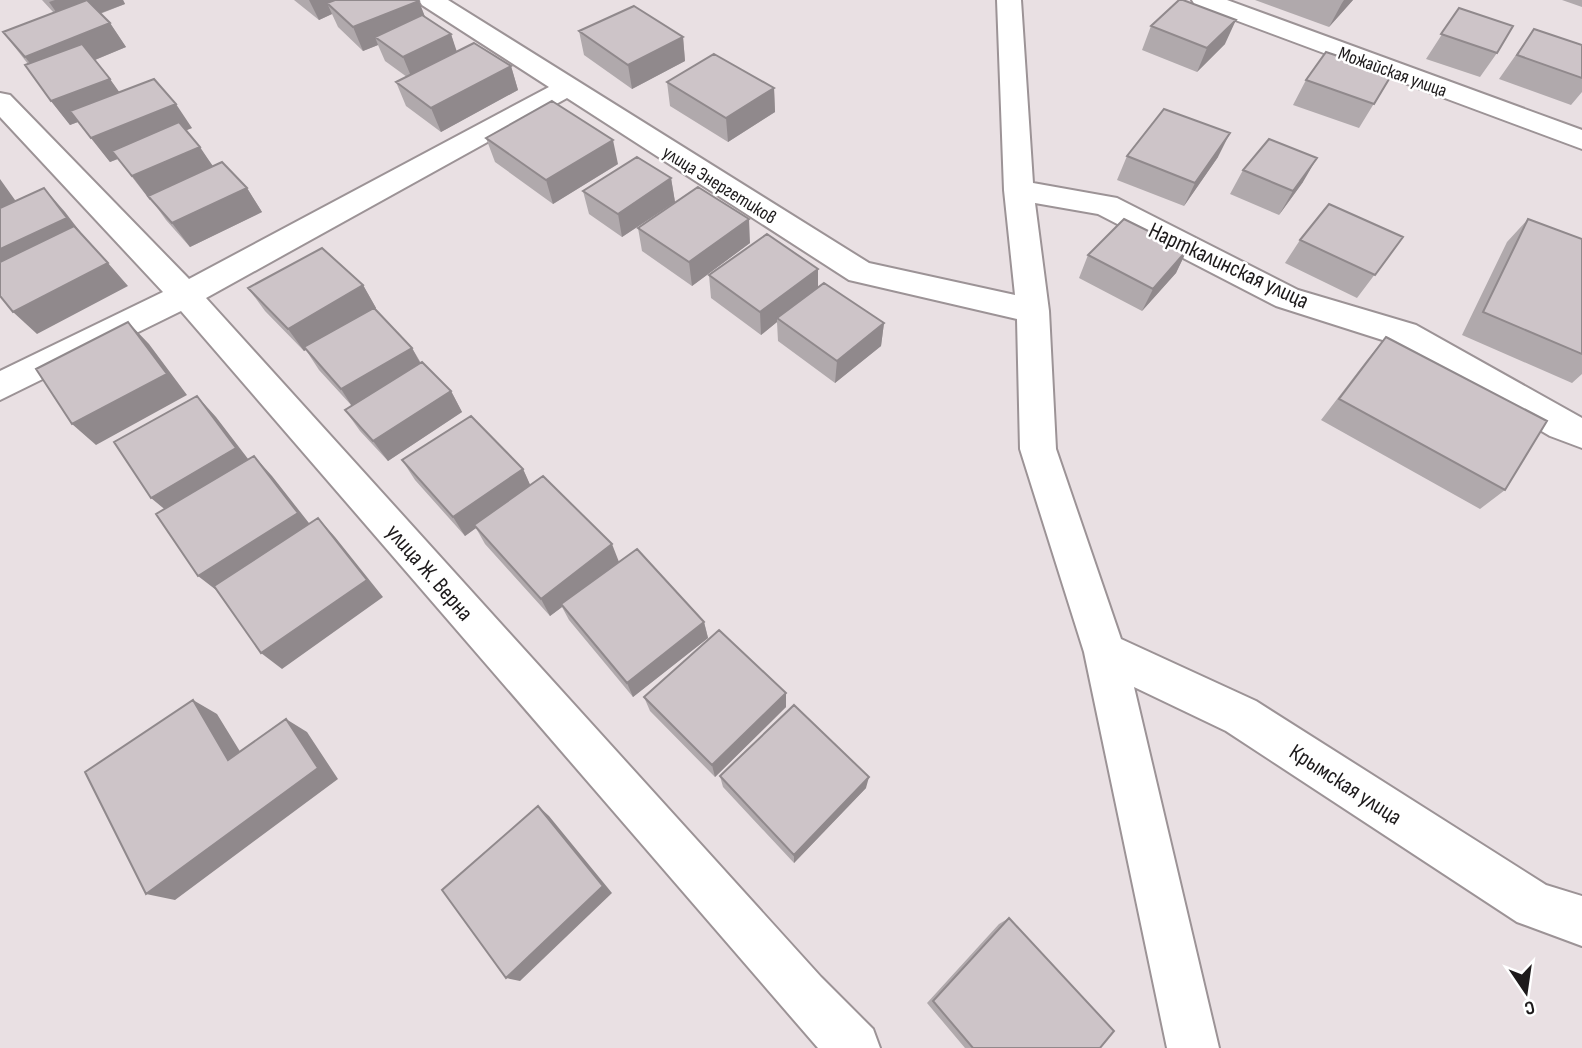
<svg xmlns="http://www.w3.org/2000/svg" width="1582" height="1048" font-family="'Sofia Sans Condensed',sans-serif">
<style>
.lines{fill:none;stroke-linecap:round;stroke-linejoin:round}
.minor-casing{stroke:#9c9396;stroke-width:4}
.minor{fill:#fff;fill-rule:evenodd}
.wall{fill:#b0a9ac}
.shaded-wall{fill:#90898c}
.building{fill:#cdc4c8;stroke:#90898c;stroke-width:2}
.labels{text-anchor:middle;stroke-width:5;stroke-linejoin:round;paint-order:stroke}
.far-street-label{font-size:19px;fill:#1d1a1b;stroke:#fff}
.street-label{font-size:23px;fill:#1d1a1b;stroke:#fff}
</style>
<rect width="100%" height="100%" fill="#e9e0e3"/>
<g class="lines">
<g class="minor-casing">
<path id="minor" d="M419,0H448L869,263L1015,295L1004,190L997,0H1021L1033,183L1117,198L1298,290L1416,325L1582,418V448L1550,436L1392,343L1276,306L1098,214L1035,203L1049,311L1056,449L1121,639L1256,701L1546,885L1582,896V946L1517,922L1226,731L1134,687L1219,1048H1167L1084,652L1020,449L1017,319L849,280L567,98L206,298L821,977L873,1029L880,1048H818L181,311L0,400V371L163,292L0,117V93L10,95L189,279L549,87L422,5Z
M1192,0H1227L1582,130V149L1195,5Z"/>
</g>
<use href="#minor" class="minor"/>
</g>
<path class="wall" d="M42,0H123L125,4L100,14L110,23L126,47L95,60L119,92L192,128L186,130L213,166L247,188L262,212L190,247L166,220L151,199L150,200L118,159L110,162L78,122L70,125L51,101L28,64L3,32L54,13Z
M294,0H418L425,17L451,34L456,52L511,66L518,90L441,132L406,106L396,82L407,77L385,61L378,45L363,51L338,27L332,14L319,20Z
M1255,0H1353L1329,27Z
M1562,0H1582V7Z
M1459,8L1497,53L1480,77L1426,59Z
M1151,26L1225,44L1197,72L1142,50Z
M1534,29L1582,45V92L1571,105L1499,79Z
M579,31L683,37L685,61L632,89L584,55Z
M1392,74L1359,128L1293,105L1306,80Z
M667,82L774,88L775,112L728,142L670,106Z
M486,138L618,164L553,204L495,162Z
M1127,156L1218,157L1184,206L1117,180Z
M1243,170L1303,182L1279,215L1230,194Z
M671,178L675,202L622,237L589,214L583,191Z
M1528,219L1582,239V374L1572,383L1462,335L1507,242Z
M638,228L750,243L692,286L642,251Z
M1403,237L1357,298L1285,263L1300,240Z
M1187,250L1176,273L1142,311L1079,278L1088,255Z
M818,269V288L884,323L881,346L835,383L778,341L777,322L761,335L711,298L709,275Z
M363,285L376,308L375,309L412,348L421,363L451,391L462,412L388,461L360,431L345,410L352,406L319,370L306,350L304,351L265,311L248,288Z
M1386,337L1505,490L1480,509L1321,420L1367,360Z
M402,460L523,469L530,485L619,562L704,622L708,638L633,697L569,620L562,607L550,616L485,544L476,528L465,536L415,480Z
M644,697L786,707L715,777L650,711Z
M720,776L866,788L794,863L723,787Z
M1009,918L1100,1048H965L927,1003L999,924Z"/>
<path class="shaded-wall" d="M55,0H123L125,4L66,26L49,2Z
M309,0H366L327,3L332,14L319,20Z
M1344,0H1353L1329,27L1342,3Z
M419,1L428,25L375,37L378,45L363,51L353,27Z
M1236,20L1225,44L1197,72L1207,48Z
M110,23L126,47L44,81L25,57Z
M451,34L459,58L413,81L403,57Z
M683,37L685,61L632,89L628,65Z
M511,66L518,90L441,132L431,108Z
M110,79L127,103L70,125L51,101Z
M774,88L775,112L728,142L726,118Z
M176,104L192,128L110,162L91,138Z
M1230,133L1218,157L1184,206L1195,183Z
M613,140L618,164L553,204L546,180Z
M200,147L216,171L150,200L132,176Z
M1317,158L1303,182L1279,215L1293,191Z
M671,178L675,202L622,237L618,214Z
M0,179L20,207L0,216Z
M44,188L65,212L88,242L0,283V249Z
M247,188L262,212L190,247L172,223Z
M749,219L750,243L692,286L689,262Z
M1187,250L1176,273L1142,311L1153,289Z
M108,263L128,286L37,334L13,312Z
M818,269V292L777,318V322L761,335L760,312Z
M363,285L376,308L304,351L288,329Z
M128,322L149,344L187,395L96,445L72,424Z
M884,323L881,346L835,383L837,361Z
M412,348L424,370L355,411L341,389Z
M451,391L462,412L388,461L373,441Z
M197,396L216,417L255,468L174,517L151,498Z
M254,456L272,476L316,532L220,593L198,576Z
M523,469L532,489L474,525L476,528L465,536L453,517Z
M318,518L335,537L383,597L282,669L261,653Z
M612,544L619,562L561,604L562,607L550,616L541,599Z
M704,622L708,638L633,697L627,683Z
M786,693V707L715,777L712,765Z
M193,700L217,714L252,771L228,760Z
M286,719L307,732L338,779L175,900L146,894Z
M869,777L866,788L794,863V855Z
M538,806L549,816L612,893L520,981L506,978Z"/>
<path class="building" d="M87,0L110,23L25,57L3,32Z
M335,0H418L419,1L353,27L327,3Z
M1179,0H1183L1236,20L1207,48L1151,26Z
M634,6L683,37L628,65L579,31Z
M1459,8L1513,26L1497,53L1441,34Z
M422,15L451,34L403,57L375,37Z
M1534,29L1582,45V78L1517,55Z
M474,43L511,66L431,108L396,82Z
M82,44L110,79L51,101L25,65Z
M1326,52L1392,74L1374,104L1306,80Z
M714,54L774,88L726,118L667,82Z
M154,79L176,104L91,138L70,111Z
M552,101L613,140L546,180L486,138Z
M1164,109L1230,133L1195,183L1127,156Z
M179,122L200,147L132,176L112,151Z
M1269,139L1317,158L1293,191L1243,170Z
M637,157L671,178L618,214L583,191Z
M222,162L247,188L172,223L148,196Z
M698,187L749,219L689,262L638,228Z
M44,188L67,218L0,249V208Z
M1329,204L1403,237L1375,275L1300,240Z
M1124,219L1187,250L1153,289L1088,255Z
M1528,219L1582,239V354L1483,312Z
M74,226L108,263L13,312L0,296V262Z
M767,234L818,269L760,312L709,275Z
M322,248L363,285L288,329L248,288Z
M824,283L884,323L837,361L777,318Z
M374,308L412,348L341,389L304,347Z
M128,322L167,374L72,424L36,369Z
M1386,337L1547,421L1505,490L1339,399Z
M422,362L451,391L373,441L345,410Z
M197,396L236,448L151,498L114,442Z
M471,416L523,469L453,517L402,460Z
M254,456L298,513L198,576L156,514Z
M543,476L612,544L541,599L474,525Z
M318,518L367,580L261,653L214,586Z
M637,549L704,622L627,683L561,604Z
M719,630L786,693L712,765L644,697Z
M193,700L228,760L286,719L318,768L146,894L85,772Z
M794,705L869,777L794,855L720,776Z
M538,806L603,886L506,978L442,890Z
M1009,918L1114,1031L1100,1048H973L933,1001Z"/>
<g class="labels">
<g class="far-street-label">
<text transform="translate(1393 71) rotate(20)" y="7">Можайская улица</text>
<text transform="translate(720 184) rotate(32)" y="7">улица Энергетиков</text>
</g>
<g class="street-label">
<text transform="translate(1229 265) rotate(25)" y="8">Нарткалинская улица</text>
<text transform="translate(430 572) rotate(49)" y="8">улица Ж. Верна</text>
<text transform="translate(1346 784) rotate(33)" y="8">Крымская улица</text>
</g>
</g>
<g transform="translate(1526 992) rotate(167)" stroke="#ffffff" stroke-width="5" paint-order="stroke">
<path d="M0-5L12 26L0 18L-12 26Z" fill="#1d1a1b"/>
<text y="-10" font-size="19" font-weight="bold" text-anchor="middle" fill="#1d1a1b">С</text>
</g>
</svg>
